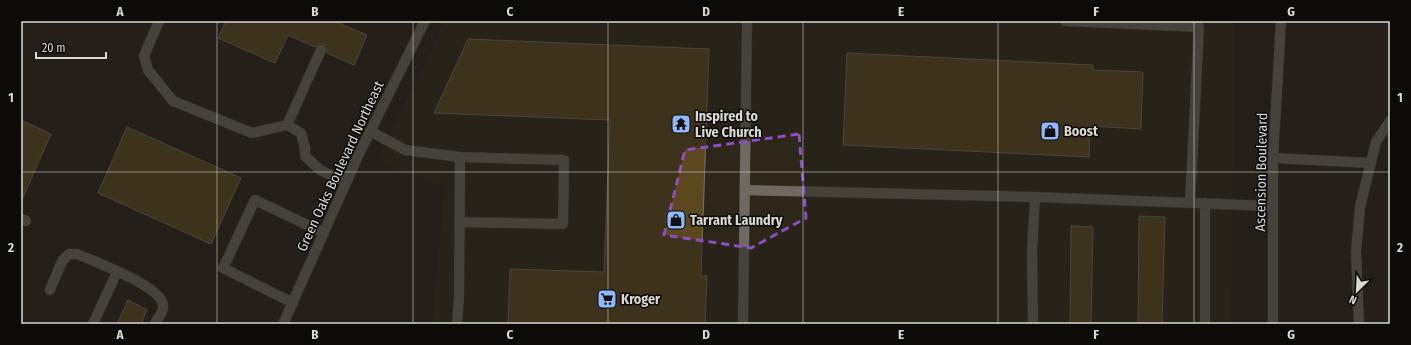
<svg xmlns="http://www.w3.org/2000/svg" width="1411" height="345" font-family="'Fira Sans Condensed',sans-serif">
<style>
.built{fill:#2d271a}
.building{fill:#5b481e;stroke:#767169}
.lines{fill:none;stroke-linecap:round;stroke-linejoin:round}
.service-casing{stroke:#3f3c36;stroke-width:11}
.minor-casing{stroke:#3f3c36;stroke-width:11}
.tertiary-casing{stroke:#3f3c36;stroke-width:11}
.service{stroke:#6e6a62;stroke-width:10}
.minor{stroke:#6e6a62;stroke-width:10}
.tertiary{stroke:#6e6a62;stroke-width:10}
.marked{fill:none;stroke:#8e4ec3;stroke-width:3;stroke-dasharray:8 5;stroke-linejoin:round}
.grid{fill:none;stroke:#dad8d3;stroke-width:1;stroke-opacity:0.55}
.labels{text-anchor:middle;stroke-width:3;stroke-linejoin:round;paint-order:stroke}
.poi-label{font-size:14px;font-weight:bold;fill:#dad8d3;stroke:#0d0b08;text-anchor:start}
.street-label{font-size:14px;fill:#dad8d3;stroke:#0d0b08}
.neatline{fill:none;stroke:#dad8d3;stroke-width:1.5}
.grid-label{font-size:13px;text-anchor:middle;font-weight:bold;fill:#dad8d3}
</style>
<rect width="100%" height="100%" fill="#25211a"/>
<path class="built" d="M445,21H1234L1231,324H432L445,186L377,163Z"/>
<path class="building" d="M226,21H334L367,35L354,65L327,53V49L324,44H320L315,47L288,35L275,63L218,38Z
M468,39L709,49L701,276H707L705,324H508L510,269L604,272L610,120L434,113Z
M847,53L1093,65V70L1143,72L1141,129L1090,126L1089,157L843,145Z
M21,120L51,134L21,202Z
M127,127L241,178L211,244L98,193Z
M1139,216L1165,217L1162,324H1138Z
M1071,226L1093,227L1091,324H1070Z
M128,300L147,310L141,324H117Z"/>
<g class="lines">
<g class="service-casing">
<path id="service" d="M159,21L144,56L148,70L173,101L252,133L287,125L301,133L305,148V156L320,170L346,182
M1065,21L1199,27L1190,203
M287,125L321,50
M370,131L405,150L460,157L459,298L457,324
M746,190L1035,197
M21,219L26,221
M460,222L563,224L564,160L460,157
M50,290L62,261L69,254H77C95,262 165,287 163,307C163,312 157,319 155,324
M293,303L223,268L255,200L324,233
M93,324L117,272
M743,324L747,21
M1033,324L1032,251L1035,197L1273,206
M1205,324V203
M1359,324L1356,252L1360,207L1376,142L1390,121"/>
</g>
<g class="minor-casing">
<path id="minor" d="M1273,158L1370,163
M283,324L358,156L425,21"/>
</g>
<g class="tertiary-casing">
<path id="tertiary" d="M1273,324V158L1281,21"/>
</g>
<use href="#service" class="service"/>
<use href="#minor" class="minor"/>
<use href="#tertiary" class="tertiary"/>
</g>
<path d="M0 0H1411V345H0ZM799,134L806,218L751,248L664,235L685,150Z" fill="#25211a" fill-opacity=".55" fill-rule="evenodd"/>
<path class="marked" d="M799,134L806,218L751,248L664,235L685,150Z"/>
<path class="grid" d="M217,21V324M413,21V324M608,21V324M803,21V324M998,21V324M1194,21V324M21,172H1390"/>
<defs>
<g id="temple-square" transform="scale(1)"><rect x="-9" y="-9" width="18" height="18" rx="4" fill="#8fb8fd" stroke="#0d0b08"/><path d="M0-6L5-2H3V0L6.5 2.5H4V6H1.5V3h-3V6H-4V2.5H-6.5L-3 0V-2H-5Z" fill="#111"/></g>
<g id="shop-square" transform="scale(1)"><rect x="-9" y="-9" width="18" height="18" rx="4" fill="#8fb8fd" stroke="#0d0b08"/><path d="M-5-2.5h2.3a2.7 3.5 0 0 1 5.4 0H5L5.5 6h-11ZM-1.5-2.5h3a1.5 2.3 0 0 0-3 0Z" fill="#111"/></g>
<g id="supermarket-square" transform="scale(1)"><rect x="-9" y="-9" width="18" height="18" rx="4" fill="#8fb8fd" stroke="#0d0b08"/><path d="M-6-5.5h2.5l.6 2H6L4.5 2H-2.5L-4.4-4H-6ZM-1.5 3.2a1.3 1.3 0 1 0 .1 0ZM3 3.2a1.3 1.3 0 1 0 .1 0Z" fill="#111"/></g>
</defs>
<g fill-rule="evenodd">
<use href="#temple-square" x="681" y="124"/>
<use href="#shop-square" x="1050" y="131"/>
<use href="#shop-square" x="676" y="220"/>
<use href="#supermarket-square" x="607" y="299"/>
</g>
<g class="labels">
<g class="poi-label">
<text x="695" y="121">Inspired to<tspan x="695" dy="16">Live Church</tspan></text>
<text x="1064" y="136">Boost</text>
<text x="690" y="225">Tarrant Laundry</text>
<text x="621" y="304">Kroger</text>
</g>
<g class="street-label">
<text transform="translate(340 166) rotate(-65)" y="5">Green Oaks Boulevard Northeast</text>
<text transform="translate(1261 172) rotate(-89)" y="5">Ascension Boulevard</text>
</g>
</g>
<rect width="1411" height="345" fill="none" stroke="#0d0b08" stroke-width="44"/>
<g transform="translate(1357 291) rotate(204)" stroke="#0d0b08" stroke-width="3" paint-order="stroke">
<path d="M0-3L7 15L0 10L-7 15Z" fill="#dad8d3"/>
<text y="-6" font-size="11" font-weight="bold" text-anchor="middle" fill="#dad8d3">N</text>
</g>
<path d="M36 52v6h70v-6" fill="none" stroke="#dad8d3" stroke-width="2"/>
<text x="42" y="52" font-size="12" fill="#dad8d3" stroke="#0d0b08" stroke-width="3" paint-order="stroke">20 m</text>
<rect x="22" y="22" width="1367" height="301" class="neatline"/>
<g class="grid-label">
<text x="120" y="16">A</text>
<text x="315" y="16">B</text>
<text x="510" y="16">C</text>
<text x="706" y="16">D</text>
<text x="901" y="16">E</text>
<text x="1096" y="16">F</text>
<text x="1291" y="16">G</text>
<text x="11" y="102">1</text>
<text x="1400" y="102">1</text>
<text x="11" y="252">2</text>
<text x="1400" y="252">2</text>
<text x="120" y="339">A</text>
<text x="315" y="339">B</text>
<text x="510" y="339">C</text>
<text x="706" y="339">D</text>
<text x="901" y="339">E</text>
<text x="1096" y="339">F</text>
<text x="1291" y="339">G</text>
</g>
</svg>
